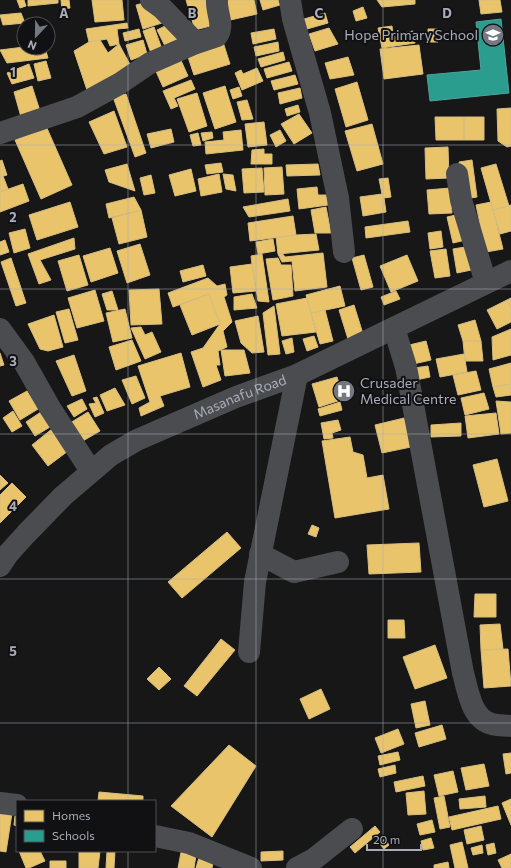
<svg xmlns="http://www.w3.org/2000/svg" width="511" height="868" font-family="Commissioner,sans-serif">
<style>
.homes{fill:#e9c46a;stroke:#d6bd81}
.schools{fill:#2a9d8f;stroke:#50a29b}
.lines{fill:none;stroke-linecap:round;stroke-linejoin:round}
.minor{stroke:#4b4c50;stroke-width:22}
.grid{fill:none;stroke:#a8adb8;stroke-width:1;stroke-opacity:0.55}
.labels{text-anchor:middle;stroke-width:4;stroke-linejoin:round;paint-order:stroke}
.poi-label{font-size:14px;fill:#a8adb8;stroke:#111113;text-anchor:end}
.street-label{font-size:14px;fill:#a8adb8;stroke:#111113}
.grid-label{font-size:13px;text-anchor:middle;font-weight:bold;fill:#a8adb8;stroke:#111113;stroke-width:4;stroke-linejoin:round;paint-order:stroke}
</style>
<rect width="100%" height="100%" fill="#171717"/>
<path class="homes" d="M17,0H24L26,6L20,8Z
M28,0H58V3L28,6Z
M61,0H69L70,8L62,9Z
M92,0H122L124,20L95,22Z
M186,0H206L214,25L195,30Z
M220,0H254L257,14L226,21Z
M260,0H278L280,5L263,10Z
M377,0H415V4L382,7Z
M479,0H500L502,12L481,14Z
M144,3L165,22L143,29L136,5Z
M363,7L367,18L356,21L353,11Z
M21,13L25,23L3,25L0,15Z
M325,13L328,23L307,29L304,19Z
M127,23L128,28L117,29L119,44L110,46L107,39L89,42L86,29Z
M169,24L182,40L166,48L157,30Z
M392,26L393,35L413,31L415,43L382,48L378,28Z
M154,27L162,49L151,53L143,31Z
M329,28L338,44L315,51L309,34Z
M139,29L141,37L125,41L123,33Z
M274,29L276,39L253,44L251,33Z
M428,29H438V42H428Z
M100,40L108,53L119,44L132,68L87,90L74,51L89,42Z
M143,40L147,54L131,60L126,45Z
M223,42L230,64L194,75L187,54Z
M278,42L279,51L256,56L254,47Z
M419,45L423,74L384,79L380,49Z
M24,47L45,48L48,58L7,63L0,50Z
M283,52L285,60L261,67L258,59Z
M179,56L188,76L163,87L154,67Z
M348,57L354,75L330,79L325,63Z
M46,61L51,78L38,81L34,64Z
M289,62L292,71L267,78L264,69Z
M29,64L34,78L12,84L7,73Z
M257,68L263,81L242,90L235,73L241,70L243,74Z
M295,75L298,84L274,90L271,81Z
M191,80L195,89L174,98L178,106L171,109L163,91Z
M357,82L368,120L346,127L335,89Z
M32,86L40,111L21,117L14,92Z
M225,86L236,122L215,129L203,93Z
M239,87L242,96L233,99L230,90Z
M300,88L302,98L280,104L278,93Z
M197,93L207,126L189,132L177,99Z
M126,94L146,153L135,157L113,97Z
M247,100L253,119L242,120L237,102Z
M298,105L300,112L287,116L285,109Z
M511,108V146L507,147L498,141L497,109Z
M114,111L127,147L104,154L89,122Z
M299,114L312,133L294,144L281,124Z
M435,117H464V140H436Z
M464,117H484V140H464Z
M264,122L267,145L248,147L245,124Z
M372,124L383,164L357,171L345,131Z
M46,126L72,185L41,199L15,140Z
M171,129L174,142L151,148L147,134Z
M241,130L243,150L206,154L205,142L224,140L223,132Z
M280,130L286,141L276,147L270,135Z
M212,132L213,138L203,141L201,133Z
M198,133L201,145L193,146L190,135Z
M448,147L449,178L426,179L425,148Z
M264,149V154H272V164H251L252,150Z
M2,160L7,175L0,177V161Z
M472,160L477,197L465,199L459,162Z
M221,163L223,172L207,174L205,165Z
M127,164L135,191L109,182L105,170Z
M318,164L320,175L287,176L286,165Z
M496,164L509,206L493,210L481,168Z
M282,167L284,194L265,195L264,168Z
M262,168L264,192L244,193L242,169Z
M191,169L196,191L175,196L169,175Z
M219,174L222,192L201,196L198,179Z
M223,174L233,175L236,191L226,189Z
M151,175L155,193L144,195L140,178Z
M3,176L8,189L0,192V177Z
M388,178L391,197L384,198L386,212L363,216L360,197L382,194L379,179Z
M23,184L29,201L0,212V192Z
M317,187L318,195H326L328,205L299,209L297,189Z
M450,188L452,213L429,214L427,190Z
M134,197L141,210L109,218L106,204Z
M288,199L290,211L249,217L243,207Z
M70,202L78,227L37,240L29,215Z
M491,202L503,249L486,252L476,205Z
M511,205V231L500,234L493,210Z
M326,207L331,233H315L311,210Z
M141,210L147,237L119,244L112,218Z
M460,214L466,240L453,243L447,217Z
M293,216L296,235L250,241L248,223Z
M408,221L410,232L366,238L365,227Z
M25,229L30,248L14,253L9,233Z
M441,231L443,247L430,249L428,233Z
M316,234L319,250L278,254L276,237L296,235Z
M74,238L75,249L40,260L51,280L39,284L28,254Z
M273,239L275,251L258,254L256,242Z
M5,240L9,252L0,255V242Z
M140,244L150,275L127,283L117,251Z
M471,246L476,269L457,273L453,249Z
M110,248L118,273L91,282L83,256Z
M446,249L450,276L435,278L430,251Z
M282,253L285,257L323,253L327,287L295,291L292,261L282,262L278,254Z
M262,254L269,302L258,301L252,264L251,256Z
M79,255L88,285L67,291L58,261Z
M364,255L373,287L361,290L352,258Z
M407,255L418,281L391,292L380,266Z
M11,258L26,303L16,306L1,262Z
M278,258L281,265H291L293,296L273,300L266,259Z
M252,264L256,291L233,293L230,267Z
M203,265L206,276L183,282L180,271Z
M208,278L217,286L225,284L227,295L224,297L232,322L223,331L227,347L218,351L220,365H216L221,380L203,387L191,352L203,348L220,324L209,294L173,307L168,293Z
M340,286L345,306L311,313L306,295Z
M159,289L162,324L131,325L129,290Z
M95,290L104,321L77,328L68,298Z
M112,291L118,310H107L102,294Z
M396,291L400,299L384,305L381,297Z
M209,294L220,324L192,335L180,305Z
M252,294L257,308L234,310V297Z
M307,298L316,332L282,336L276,304Z
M511,298V308L507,300Z
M507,300L511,308V322L497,329L487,310Z
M354,305L363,334L348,339L339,310Z
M274,306L280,354L268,355L263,313Z
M69,309L78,340L65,343L56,312Z
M125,309L132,338L113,342L106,313Z
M325,310L333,341L320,344L311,313Z
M54,315L63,347L48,351L40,349L28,324Z
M258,316L264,352L252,353L241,343L235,321Z
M475,320L481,341H463L458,325Z
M141,327L145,335L152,332L161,352L145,359L131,328Z
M511,329V355L493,360L492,337Z
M314,336L318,347L307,351L303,339Z
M292,338L294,352L286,354L282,341Z
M132,340L141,361L116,370L109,347Z
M426,341L431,360L409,365L405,346Z
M463,341H481L483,361H465Z
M221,350H244L250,373L225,376Z
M0,353L4,365L0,366Z
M181,353L190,387L160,396L164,406L141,416L139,408L150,402L138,366Z
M464,354L467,372L440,377L436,359Z
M74,355L86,391L72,396L56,361Z
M511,363V384L493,387L489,369Z
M428,366L430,377L416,380L414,368Z
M476,371L481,390L458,395L453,375Z
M136,376L145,398L132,404L122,380Z
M337,377L344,399L319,407L312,384Z
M511,384V395L496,397L493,387Z
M115,388L125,405L107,411L100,395Z
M27,391L38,409L20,420L9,401Z
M484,393L489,409L465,415L461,398Z
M97,397L104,413L95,417L89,404L96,403L93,398Z
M82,399L87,409L74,417L67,406Z
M496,401L511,402V433L501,434Z
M340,402L342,410L320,416L318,409Z
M13,411L22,426L12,432L3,418Z
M41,412L50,427L35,436L26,422Z
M88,412L100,431L81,442L70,423Z
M496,413L499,434L468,438L465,416Z
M404,418L411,447L382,453L375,425Z
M338,420L341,430L332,433L333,438L324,439L321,423Z
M461,423V436L431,437V425Z
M52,429L68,451L48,466L32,445Z
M350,437L353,452L363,455L367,478L383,475L389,509L335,518L322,441Z
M497,459L508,501L484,507L473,465Z
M0,475L8,483L0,490Z
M12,483L26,497L0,523V495Z
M312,525L319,528L316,537L308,534Z
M227,532L241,548L182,598L168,582Z
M419,543L421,572L369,574L367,545Z
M475,594H496V617H474Z
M388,620H404L405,638H388Z
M500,624L503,649L481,650L480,625Z
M221,639L235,650L197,696L184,686Z
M435,645L447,678L415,689L403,657Z
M508,649L511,686L484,688L481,650Z
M159,667L171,679L159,690L147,679Z
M321,689L330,709L309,719L300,699Z
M425,701L430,725L416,728L411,704Z
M442,725L446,739L419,747L415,733Z
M398,729L404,744L381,753L375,738Z
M229,745L256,766L212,837L171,806Z
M398,752L400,760L380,765L378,756Z
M511,753V773L506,774L503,754Z
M484,764L489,786L466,790L461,768Z
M395,765L396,773L380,777L378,769Z
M453,771L458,792L439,796L434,775Z
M423,776L425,786L396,792L394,782Z
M424,791L426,814L408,815L406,793Z
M99,792L143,796V801H98Z
M444,796L450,827L440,829L434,798Z
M485,796L486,807L460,809L459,799Z
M511,799V825L502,803Z
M498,806L501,819L452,830L449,817Z
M0,811L12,813L6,852L0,851Z
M15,816L17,817V826L14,825Z
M432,820L435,832L420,835L417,824Z
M375,826L380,832L355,853L350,847Z
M481,826L484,840L467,844L464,830Z
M431,838L434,848L423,850L421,841Z
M385,839L389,845L384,849L379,843Z
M462,842L468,868H455L450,845Z
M494,843L496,853L488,855L486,845Z
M482,845L483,853L473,855L471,848Z
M182,847L197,849L194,868H178Z
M19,851H40L45,861L29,868H26Z
M79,851H100L98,868H79Z
M107,851H115L114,868H106Z
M283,851V860L261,861V852Z
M200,854L214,858L212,868H196Z
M511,854V868H502L498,860Z
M50,861H66V868H50Z
M448,862L449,868H434V865Z"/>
<path class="schools" d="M501,19L509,93L430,101L427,75L481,70L476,22Z"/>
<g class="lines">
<g class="minor">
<path d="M151,0L162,8L196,43"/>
<path d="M290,0L293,19L320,113L338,198L344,252"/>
<path d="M0,133L77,107L119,84L150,63L196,43L217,36C225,25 216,13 217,0"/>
<path d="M457,174L461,200L486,283"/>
<path d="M394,328L406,367L463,673C468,690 471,719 492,724C498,726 505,725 511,726"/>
<path d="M0,329L24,362L50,408L91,471"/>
<path d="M260,554L294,572L338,562"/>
<path id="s1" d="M0,566L8,554L26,534L63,496L111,455L137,440L236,397L297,375L511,271"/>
<path d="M249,652L255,582L297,375"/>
<path d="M0,803L17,805"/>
<path d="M155,836L189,843L251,868"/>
<path d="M297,868L314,859L352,829"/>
</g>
</g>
<path class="grid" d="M128,0V801M256,0V868M383,0V868M0,145H511M0,289H511M0,434H511M0,579H511M0,723H511M128,851V868"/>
<defs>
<g id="school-disc" transform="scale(1.15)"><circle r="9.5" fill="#757880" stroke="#111113"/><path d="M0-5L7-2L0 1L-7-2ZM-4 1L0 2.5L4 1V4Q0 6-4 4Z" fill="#fff"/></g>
<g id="hospital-disc" transform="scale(1.15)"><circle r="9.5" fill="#757880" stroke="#111113"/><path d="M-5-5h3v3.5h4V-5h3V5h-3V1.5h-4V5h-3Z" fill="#fff"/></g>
</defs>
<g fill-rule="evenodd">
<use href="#school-disc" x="493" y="35"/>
<use href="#hospital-disc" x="344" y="391"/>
</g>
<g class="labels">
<g class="poi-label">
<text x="478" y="40">Hope Primary School</text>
<text x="360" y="388" text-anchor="start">Crusader<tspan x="360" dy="16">Medical Centre</tspan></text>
</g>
<g class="street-label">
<text dy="5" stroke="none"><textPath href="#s1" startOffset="299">Masanafu Road</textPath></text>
</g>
</g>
<g class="grid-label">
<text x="64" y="18">A</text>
<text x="192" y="18">B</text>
<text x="319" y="18">C</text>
<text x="447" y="18">D</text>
<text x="13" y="77">1</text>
<text x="13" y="222">2</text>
<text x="13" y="366">3</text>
<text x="13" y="511">4</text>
<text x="13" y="656">5</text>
</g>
<rect x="16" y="800" width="140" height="52" fill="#111113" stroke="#4d4f55"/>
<rect x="24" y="810" width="20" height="12" fill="#e9c46a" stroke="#4d4f55"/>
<text x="52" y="820" font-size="12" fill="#a8adb8">Homes</text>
<rect x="24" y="830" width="20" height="12" fill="#2a9d8f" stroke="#4d4f55"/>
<text x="52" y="840" font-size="12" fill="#a8adb8">Schools</text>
<g transform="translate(36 36) rotate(202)"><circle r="19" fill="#111113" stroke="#4d4f55"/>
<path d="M0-3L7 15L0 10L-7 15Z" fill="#757880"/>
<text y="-6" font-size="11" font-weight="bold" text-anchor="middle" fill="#a8adb8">N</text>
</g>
<path d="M367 844v6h54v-6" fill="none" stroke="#a8adb8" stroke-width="2"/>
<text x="373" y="844" font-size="12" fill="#a8adb8" stroke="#111113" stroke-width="3" paint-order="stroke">20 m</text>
</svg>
